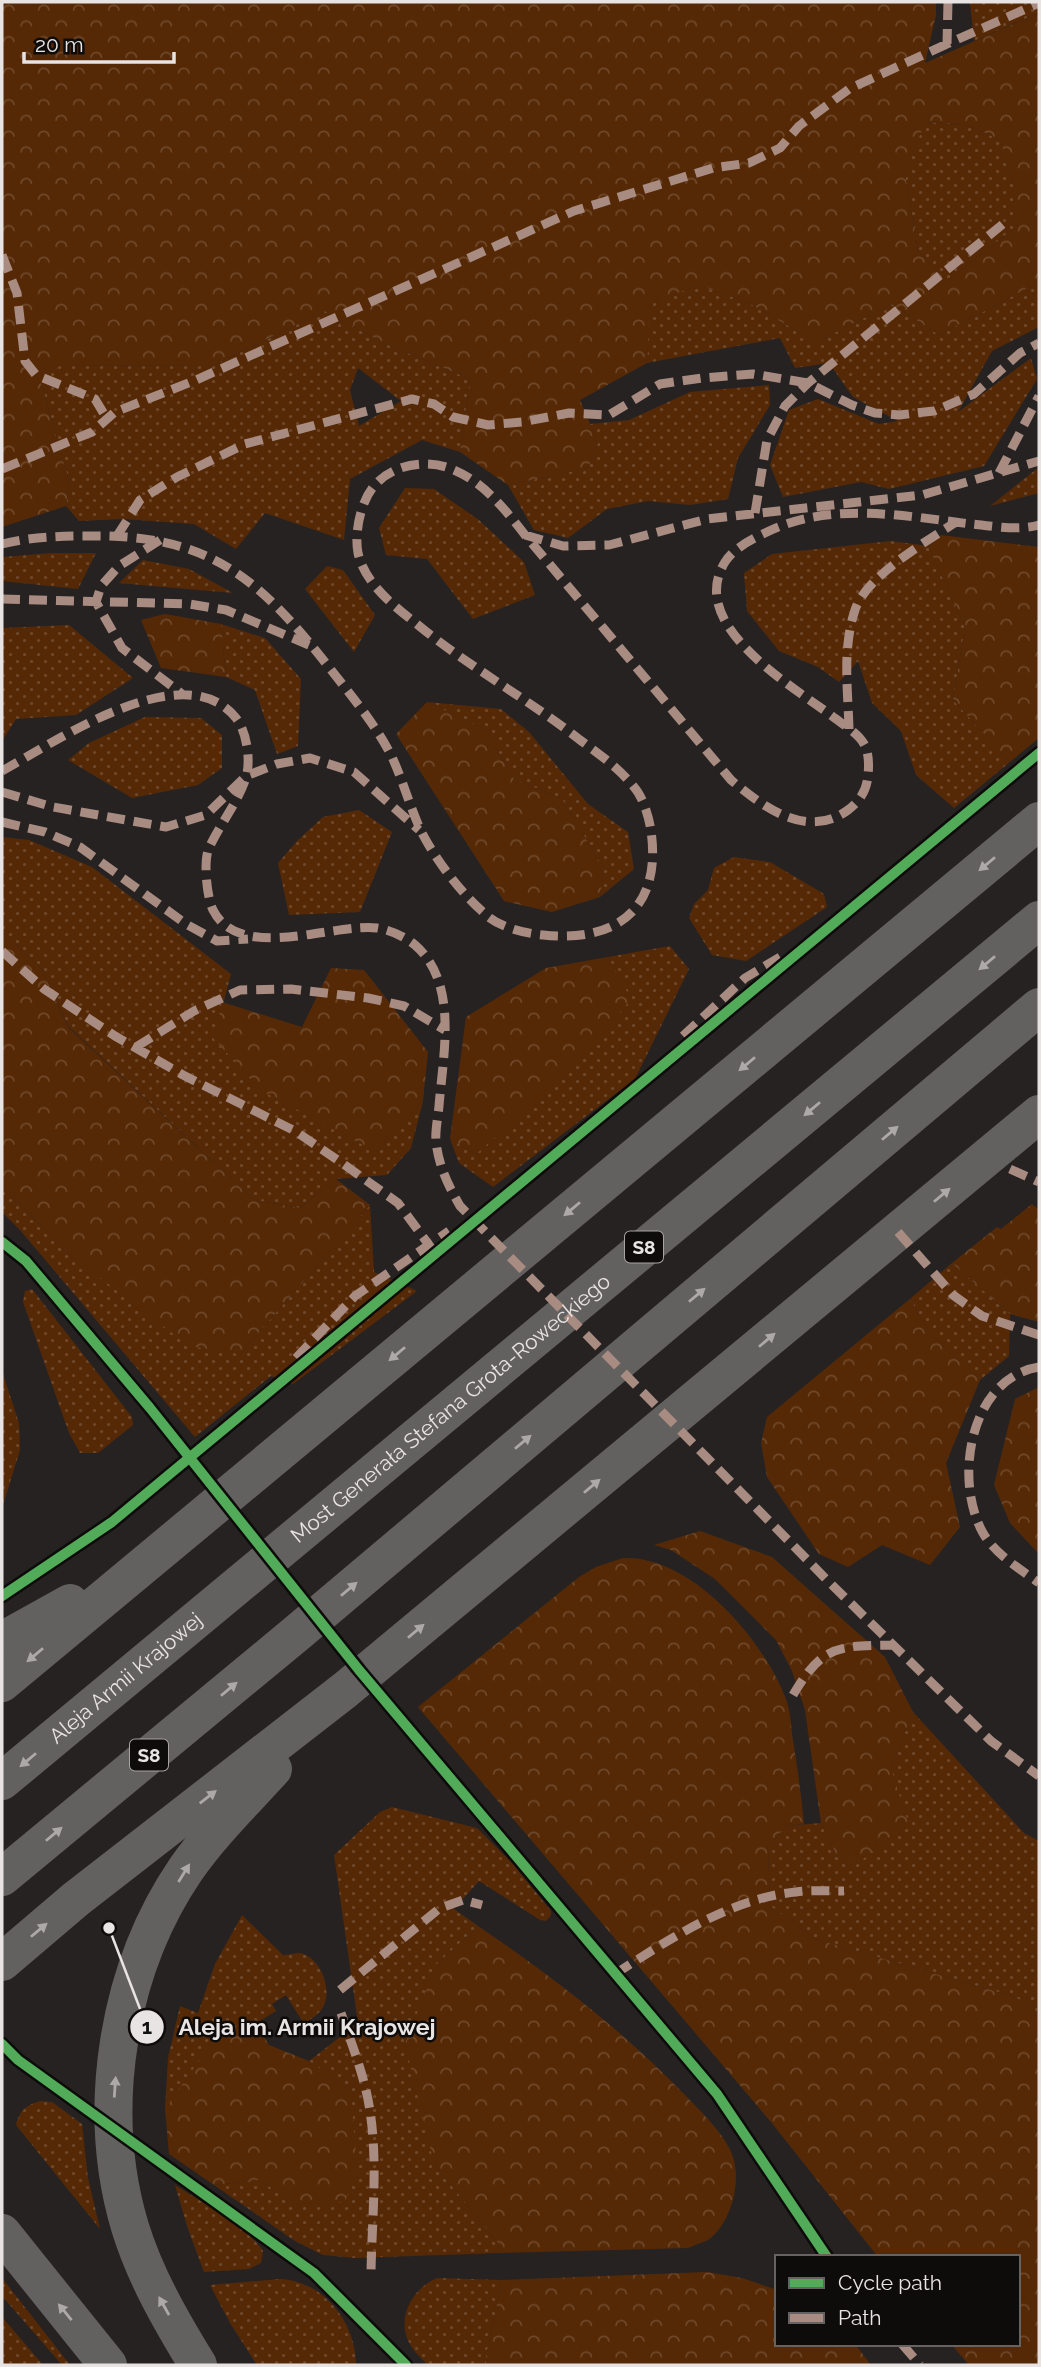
<svg xmlns="http://www.w3.org/2000/svg" width="1041" height="2367" font-family="Raleway,sans-serif">
<style>
.grass{fill:url(#grass-dots);fill-rule:evenodd}
.forest{fill:url(#forest-crowns);fill-rule:evenodd}
.lines{fill:none;stroke-linecap:round;stroke-linejoin:round}
.highway{stroke:#636160;stroke-width:38}
.quiet{stroke:#a88b81;stroke-width:9;stroke-dasharray:18 9;stroke-linecap:butt}
.cycleway-casing{stroke:#0e0b0b;stroke-width:15}
.cycleway{stroke:#51ab58;stroke-width:10}
.oneway{fill:#ada9a9}
.labels{text-anchor:middle;stroke-width:5;stroke-linejoin:round;paint-order:stroke}
.shield{fill:#0e0b0b;stroke:#a7a3a3;stroke-width:2}
.shield-label{font-size:19px;font-weight:bold;fill:#e9e4e4}
.street-label{font-size:21px;fill:#e9e4e4;stroke:#0e0b0b}
.leader{fill:none;stroke:#e9e4e4;stroke-width:2.5}
.callout-dot{fill:#e9e4e4;stroke:#0e0b0b;stroke-width:2.5}
.mark-label{font-size:21px;text-anchor:middle;font-weight:bold;fill:#111}
.callout-label{font-size:23px;text-anchor:middle;font-weight:bold;fill:#e9e4e4;stroke:#0e0b0b;stroke-width:5;stroke-linejoin:round;paint-order:stroke}
</style>
<defs>
<pattern id="grass-dots" width="8" height="8" patternUnits="userSpaceOnUse" patternTransform="scale(1.75)"><rect width="8" height="8" fill="#562906"/><path d="M2 2h.1M6 6h.1" fill="none" stroke="#6e482a" stroke-width="1.8" stroke-linecap="round"/></pattern>
<pattern id="forest-crowns" width="20" height="18" patternUnits="userSpaceOnUse" patternTransform="scale(1.75)"><rect width="20" height="18" fill="#562906"/><path d="M2 6a3 3 0 1 1 6 0M12 15a3 3 0 1 1 6 0" fill="none" stroke="#6e482a"/></pattern>
</defs>
<rect width="100%" height="100%" fill="#262222"/>
<path class="grass" d="M970,2H1039V17L1036,14L974,41Z
M924,122L966,124L1000,140L1013,181V229L947,281L918,251L905,174Z
M1039,282V327L992,351L958,412L1031,358L1037,379L984,466L889,489L861,482L783,497L770,465L789,410L818,399L879,424L898,421L853,397L829,363L795,368L780,338L647,363L649,303L699,285L749,303L816,342L892,304L939,335Z
M325,311L386,344L470,379L460,452L422,440L350,479L344,540L265,513L236,549L194,524L123,519L79,521L66,506L69,481L41,383L60,365L211,366ZM358,368L401,401L359,426L350,390Z
M769,385L770,405L738,458L728,499L690,505L648,501L607,509L568,538L534,530L508,485L588,468L598,443L590,424L629,420L690,392Z
M1039,467V493L990,506Z
M405,488L434,489L479,520L524,562L535,595L473,619L427,559L386,555L379,528Z
M891,541L928,546L965,627L953,700L1010,762L954,808L916,775L901,731L872,703L858,661L839,682L818,667L779,651L747,611L744,573L772,554Z
M52,553H96L78,589L2,581V557Z
M143,560L189,569L233,593L119,583Z
M327,566L343,570L375,615L354,652L305,589Z
M221,624L265,638L301,679L298,746L277,754L255,690L226,677Z
M69,625L133,678L76,715L16,719L2,741V628Z
M427,702L501,709L529,732L588,804L628,832L634,869L600,897L604,869L562,799L514,779L486,730Z
M145,717L201,718L222,735V768L198,785L132,798L68,760L89,743Z
M359,810L392,832L360,912L289,915L278,863L297,841L323,817Z
M2,837L29,840L92,867L231,974L214,1039L376,1152L423,1101L411,1148L387,1175L336,1179L300,1208L254,1200L68,1026L42,970L5,934L2,935Z
M734,857L770,862L824,894L827,907L746,961L712,955L689,918L694,904L708,890L714,868Z
M670,946L689,969L635,1079L493,1187L459,1163L450,1139L476,1154L630,1000L608,957Z
M2,1185L68,1253L240,1354L370,1205L374,1272L417,1291L293,1384L271,1376L195,1437L20,1230L2,1212Z
M952,1263L1010,1314L1009,1356L980,1380C953,1355 923,1333 911,1298Z
M32,1289L132,1417L133,1425L98,1453H80L69,1433L23,1302L25,1291Z
M2,1371L19,1423L20,1450L2,1508Z
M913,1712L1024,1833L1039,1841V2009L1012,1996L815,1939L770,1906L768,1847L786,1826L821,1823L838,1858L891,1768Z
M392,1807L477,1828L512,1863L551,1911V1915L546,1921L540,1920L479,1881L454,1909L478,1926L436,1965L434,2164L498,2243L499,2253L355,2258L323,2255L295,2241L214,2185L259,2180L302,2207L351,2091L309,2061L358,2023L334,1855L380,1812Z
M242,1915L283,1955C288,1955 295,1953 300,1953C320,1957 332,1988 324,2005C320,2014 312,2018 304,2024L286,1995L272,2004L276,2011L255,2024L165,2109L168,2058L180,2006L198,2013L215,1964Z
M40,2101L52,2102L82,2124L88,2178L100,2229L16,2125C20,2110 25,2106 40,2101Z
M175,2185C200,2201 248,2227 263,2251L261,2263L249,2269L204,2272L188,2229Z
M2,2278L70,2365H62L2,2296Z
M437,2278L502,2280L486,2357V2365H428C420,2357 411,2349 407,2338C398,2313 415,2287 437,2278Z
M280,2279C324,2281 356,2323 356,2365H257L230,2323L210,2285Z
M2,2317L43,2365L2,2364Z"/>
<path class="forest" d="M2,2H936V15L925,63L1036,14L1039,17V282L939,335L892,304L816,342L749,303L699,285L650,303L647,363L580,400L598,443L588,468L508,485L460,452L470,379L386,344L325,311L211,366L61,365L41,383L69,481L66,506L2,527ZM925,122L966,124L1000,140L1013,181V229L947,281L918,251L905,174Z
M941,535L1039,547V738L1010,762L953,700L965,627L928,546Z
M165,614L221,624L226,677L161,668L141,620Z
M427,702L486,730L514,779L562,799L604,869L600,897L552,912L504,901L396,734Z
M5,934L42,970L68,1027L254,1200L300,1208L336,1179L370,1205L240,1354L189,1346L68,1253L2,1185V935Z
M608,957L631,999L577,1066L476,1154L450,1139L466,1017L546,968Z
M331,968L364,970L428,1052L423,1101L376,1152L260,1090L214,1039L222,1002L302,1027Z
M1032,1204L1039,1210V1322L1010,1314L952,1263L997,1227L1001,1229Z
M911,1298C923,1333 953,1355 980,1380L946,1463L960,1527L930,1565L882,1545L848,1567L819,1554L767,1477L761,1443L767,1417Z
M1039,1387V1554L1010,1523L994,1485L1015,1399Z
M700,1531L772,1557L885,1657L913,1712L891,1768L908,1822L856,1865L838,1858L821,1823L805,1710L792,1671L776,1640L715,1579L671,1550L654,1545Z
M623,1558C692,1555 766,1642 787,1702C790,1712 791,1724 792,1734C797,1764 801,1794 804,1824L786,1826L768,1847L770,1906L815,1939L1012,1996L1039,2009V2365H969L951,2344H1018V2257H878L771,2122L418,1707L579,1577L596,1567Z
M478,1926C552,1976 622,2030 684,2094C700,2111 722,2131 731,2152C743,2178 732,2223 708,2240C702,2243 694,2245 688,2248L499,2253L498,2243L434,2164L405,2044L436,1965Z
M256,2024L269,2045L309,2061L351,2091L357,2168L345,2202L302,2207L259,2180L214,2185L169,2154L165,2109L210,2045Z
M707,2272L742,2278L777,2290V2344H855L871,2365H486V2357L502,2280Z"/>
<g class="lines">
<g class="highway">
<path d="M2,1641L70,1603"/>
<path d="M2,1683L1039,821"/>
<path id="s1" d="M2,1781L1039,920"/>
<path d="M2,1877L297,1633L1039,1007"/>
<path d="M2,1962L76,1899L345,1690L1039,1114"/>
<path d="M2,2233L108,2365"/>
<path d="M198,2365C171,2321 145,2276 130,2227C95,2110 117,1970 186,1869C211,1833 243,1802 273,1769"/>
</g>
<path class="quiet" d="M948,2L947,44L1039,3
M2,255L17,293L25,361L36,375L95,399L107,419
M2,469L92,432L115,412L196,380L574,211L713,168L749,163L780,148L799,126L849,89L947,44
M999,473L1039,396
M755,513L767,440L785,406L808,383L1003,224
M525,535L563,546L609,545L707,519L922,495L1039,461
M117,536L140,500L177,477L245,444L412,399L434,404L453,417L488,425L522,422L569,413L609,415L660,384L702,378L753,374L808,383L852,405L875,413L899,415L934,411L974,394L1020,353L1039,343
M160,540L119,566L101,586L96,602L122,648L182,694
M2,544C30,537 60,536 89,536C208,534 258,577 328,666C350,694 376,725 392,757C403,781 410,807 421,831C435,859 461,893 484,913C498,927 523,933 543,935C617,943 662,908 651,831C649,817 643,797 634,787C619,768 599,754 580,740C528,699 469,667 418,625C394,606 365,584 358,553C354,532 361,500 375,485C392,465 425,459 449,468C482,480 504,508 525,535L731,780C763,807 807,840 848,810C860,801 867,790 868,775C869,766 869,752 864,744C858,733 842,724 832,716C791,685 686,625 725,562C734,548 752,539 767,532C831,501 904,516 971,524C993,526 1018,531 1039,525
M2,599L189,604L226,610L309,645
M849,729C848,689 842,649 855,610C865,577 927,541 956,522
M2,771C55,742 184,653 236,718C247,732 251,760 246,778C237,804 220,824 209,848C203,861 207,898 213,910C240,963 332,923 377,928C390,930 404,936 415,945C459,983 443,1055 439,1106C438,1117 435,1131 436,1142C439,1167 448,1185 460,1206L828,1581L991,1741L1039,1776
M2,792L53,807L166,827L206,815L246,776L277,764L310,758L354,772L419,830
M2,822L45,832L80,847L186,924L217,941L248,939
M2,951L44,989L115,1036L183,1075L295,1131L342,1163L398,1203L429,1245
M683,1036L745,978L780,957
M136,1047L194,1011L240,990L291,989L368,998L404,1006L445,1030
M1010,1169L1039,1182
M898,1232L953,1295L982,1316L1039,1335
M296,1358L355,1296L449,1231
M1039,1367C970,1378 953,1479 983,1533C995,1554 1020,1569 1039,1583
M793,1695C823,1644 838,1646 895,1645
M615,1974C668,1940 731,1898 796,1892C812,1890 828,1891 844,1891
M340,1990L440,1908L463,1900L482,1905
M341,2013C352,2045 365,2077 370,2111C378,2163 372,2219 371,2271
M902,2344L920,2365"/>
<g class="cycleway-casing">
<path id="cycleway" d="M2,1242L26,1261L150,1408L359,1670L717,2094L827,2257
M2,1596L112,1522L1039,753
M2,2044L18,2060L314,2273L406,2365"/>
</g>
<use href="#cycleway" class="cycleway"/>
</g>
<defs><path id="oneway-solid" d="M-6-.8H1V-3.2L6.5 0L1 3.2V.8H-6Z" transform="scale(1.75)"/></defs>
<g class="oneway">
<use href="#oneway-solid" transform="translate(987 864) rotate(140)"/>
<use href="#oneway-solid" transform="translate(987 963) rotate(140)"/>
<use href="#oneway-solid" transform="translate(747 1064) rotate(140)"/>
<use href="#oneway-solid" transform="translate(812 1109) rotate(140)"/>
<use href="#oneway-solid" transform="translate(890 1133) rotate(-40)"/>
<use href="#oneway-solid" transform="translate(942 1195) rotate(-40)"/>
<use href="#oneway-solid" transform="translate(572 1209) rotate(140)"/>
<use href="#oneway-solid" transform="translate(697 1295) rotate(-40)"/>
<use href="#oneway-solid" transform="translate(767 1340) rotate(-40)"/>
<use href="#oneway-solid" transform="translate(397 1354) rotate(140)"/>
<use href="#oneway-solid" transform="translate(523 1442) rotate(-40)"/>
<use href="#oneway-solid" transform="translate(592 1486) rotate(-40)"/>
<use href="#oneway-solid" transform="translate(349 1589) rotate(-40)"/>
<use href="#oneway-solid" transform="translate(416 1631) rotate(-40)"/>
<use href="#oneway-solid" transform="translate(35 1655) rotate(140)"/>
<use href="#oneway-solid" transform="translate(229 1689) rotate(-40)"/>
<use href="#oneway-solid" transform="translate(28 1760) rotate(140)"/>
<use href="#oneway-solid" transform="translate(208 1797) rotate(-38)"/>
<use href="#oneway-solid" transform="translate(54 1834) rotate(-40)"/>
<use href="#oneway-solid" transform="translate(184 1873) rotate(-58)"/>
<use href="#oneway-solid" transform="translate(39 1930) rotate(-40)"/>
<use href="#oneway-solid" transform="translate(115 2087) rotate(-86)"/>
<use href="#oneway-solid" transform="translate(164 2306) rotate(-119)"/>
<use href="#oneway-solid" transform="translate(65 2312) rotate(-129)"/>
</g>
<g class="labels">
<g class="shield">
<rect x="625" y="1231.5" width="38" height="31" rx="5"/>
<rect x="130" y="1739.5" width="38" height="31" rx="5"/>
</g>
<g class="shield-label">
<text x="644" y="1254">S8</text>
<text x="149" y="1762">S8</text>
</g>
<g class="street-label">
<text dy="7" stroke="none"><textPath href="#s1" startOffset="583">Most Generała Stefana Grota-Roweckiego</textPath></text>
<text dy="7" stroke="none"><textPath href="#s1" startOffset="161">Aleja Armii Krajowej</textPath></text>
</g>
</g>
<path class="leader" d="M109 1928L147 2027"/>
<g class="callout-dot">
<circle cx="109" cy="1928" r="7"/>
<circle cx="147" cy="2027" r="18"/>
</g>
<g class="mark-label">
<text x="147" y="2034">1</text>
</g>
<g class="callout-label">
<text x="307" y="2035">Aleja im. Armii Krajowej</text>
</g>
<rect width="1041" height="2367" fill="none" stroke="#e9e4e4" stroke-width="7"/>
<rect x="775" y="2255" width="245" height="91" fill="#0e0b0b" stroke="#666262" stroke-width="2"/>
<rect x="789" y="2278" width="35" height="10" fill="#51ab58" stroke="#666262" stroke-width="2"/>
<text x="838" y="2290" font-size="21" fill="#e9e4e4">Cycle path</text>
<rect x="789" y="2313" width="35" height="10" fill="#a88b81" stroke="#666262" stroke-width="2"/>
<text x="838" y="2325" font-size="21" fill="#e9e4e4">Path</text>
<path d="M24 52v10h150v-10" fill="none" stroke="#e9e4e4" stroke-width="3.5"/>
<text x="35" y="52" font-size="21" fill="#e9e4e4" stroke="#0e0b0b" stroke-width="5" paint-order="stroke">20 m</text>
</svg>
